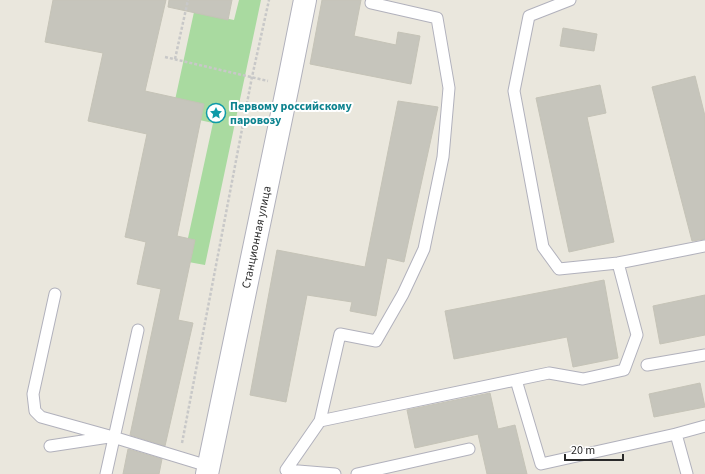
<svg xmlns="http://www.w3.org/2000/svg" width="705" height="474" font-family="'Source Sans 3',sans-serif">
<style>
.green{fill:#a9daa0}
.building{fill:#c6c5bc;stroke:#c5c3b7}
.lines{fill:none;stroke-linecap:round;stroke-linejoin:round}
.service-casing{stroke:#b1b1bc;stroke-width:13}
.secondary-casing{stroke:#b1b1bc;stroke-width:24}
.path{stroke:#c8c8c8;stroke-width:2.5;stroke-dasharray:3 2;stroke-linecap:butt}
.service{stroke:#fff;stroke-width:11}
.secondary{stroke:#fff;stroke-width:22}
.labels{text-anchor:middle;stroke-width:4;stroke-linejoin:round;paint-order:stroke}
.culture-label{font-size:12px;font-weight:bold;fill:#0d838f;stroke:#fff;text-anchor:start}
.street-label{font-size:12px;fill:#2a2a2a;stroke:#fff}
</style>
<rect width="100%" height="100%" fill="#eae7dd"/>
<path class="green" d="M239,0H261L205,265L183,261L213,123L172,114L194,12L234,20Z"/>
<path class="building" d="M53,0H166L145,91L204,104L177,236L195,240L178,320L193,323L165,446L130,435L161,289L137,284L146,242L125,237L147,134L88,121L103,53L45,42Z
M169,0H232L228,20L168,7Z
M322,0H361L354,36L396,45L398,32L420,36L411,84L310,64Z
M563,28L597,34L594,51L560,46Z
M695,76L705,116V239L692,241L652,87Z
M600,85L606,113L587,117L614,242L569,252L536,98Z
M398,101L438,107L404,262L387,258L376,316L350,311L352,302L307,295L286,402L250,395L277,250L365,267Z
M604,280L618,358L573,367L567,337L454,359L445,311Z
M705,295V335L660,344L653,306Z
M700,383L705,407L654,417L649,394Z
M490,393L498,429L515,425L527,474H487L478,434L415,448L407,410Z
M128,449L162,459L159,474H123Z"/>
<g class="lines">
<g class="service-casing">
<path id="service" d="M570,0L529,16L514,91L543,247L559,269L618,263L705,246
M55,294L33,394L35,411L41,417L113,437L208,466
M647,365L705,355
M516,380L541,464L676,434
M320,421L340,334L376,341L403,294L424,249L443,157L449,88L437,18L371,3L372,0
M50,446L109,437
M286,470L320,421L549,373L583,379L624,370L637,335L618,263
M286,470L335,474
M106,474L138,330
M357,474L469,449
M687,474L676,434L705,426"/>
</g>
<g class="secondary-casing">
<g id="secondary">
<path id="s1" d="M207,474L288,85L305,0"/>
</g>
</g>
<path class="path" d="M165,57L268,81
M175,59L188,0
M182,443L252,77L269,0"/>
<use href="#service" class="service"/>
<use href="#secondary" class="secondary"/>
</g>
<defs>
<g id="sight-ring" transform="scale(1)"><circle r="9.5" fill="#fff" stroke="#0f9aa8" stroke-width="1.5"/><path d="M0-6L1.8-2.2L6-1.7L2.9 1.2L3.7 5.4L0 3.3L-3.7 5.4L-2.9 1.2L-6-1.7L-1.8-2.2Z" fill="#0f9aa8"/></g>
</defs>
<g fill-rule="evenodd">
<use href="#sight-ring" x="216" y="113"/>
</g>
<g class="labels">
<g class="culture-label">
<text x="230" y="110">Первому российскому<tspan x="230" dy="14">паровозу</tspan></text>
</g>
<g class="street-label">
<text dy="4" stroke="none"><textPath href="#s1" startOffset="242">Станционная улица</textPath></text>
</g>
</g>
<path d="M565 454v6h58v-6" fill="none" stroke="#2a2a2a" stroke-width="2"/>
<text x="571" y="454" font-size="12" fill="#2a2a2a" stroke="#ffffff" stroke-width="3" paint-order="stroke">20 m</text>
</svg>
